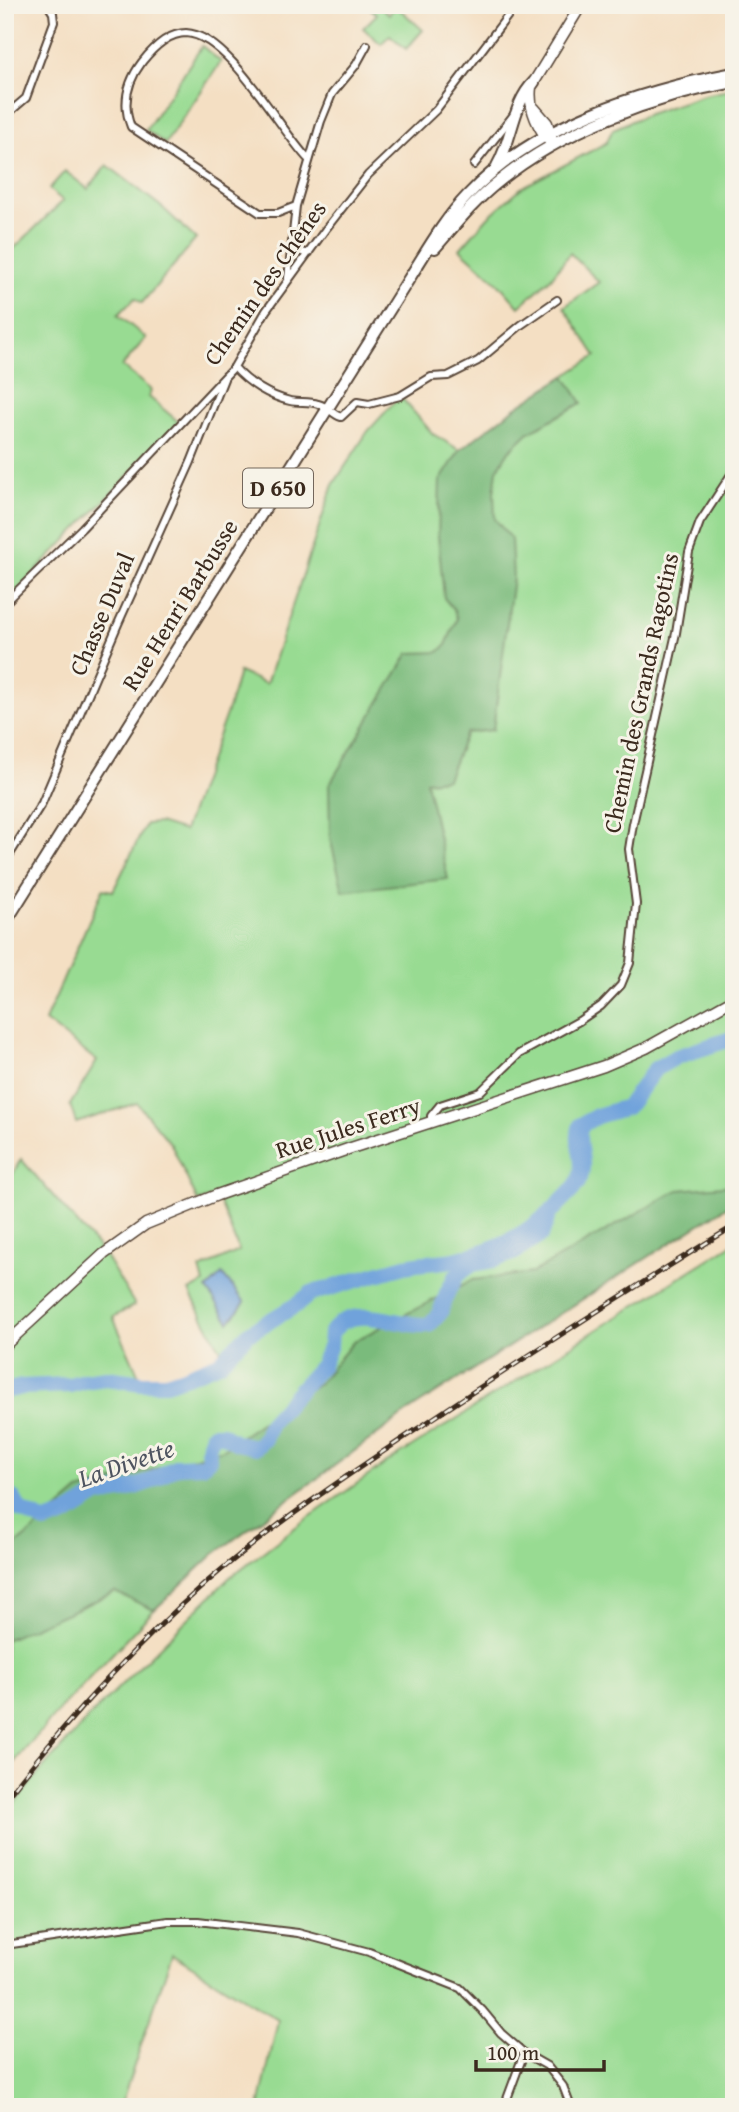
<svg xmlns="http://www.w3.org/2000/svg" width="739" height="2112" font-family="'Gentium Book Plus',serif">
<style>
.green{fill:#98db92;stroke:#6a8258;stroke-width:2}
.forest{fill:#7abb7c;stroke:#5a724d;stroke-width:2}
.water{fill:#70a2db;stroke:#56667c;stroke-width:2}
.lines{fill:none;stroke-linecap:round;stroke-linejoin:round}
.river{stroke:#70a2db;stroke-width:16}
.street-casing{stroke:#574537;stroke-width:10}
.secondary-casing{stroke:#574537;stroke-width:13}
.primary-casing{stroke:#574537;stroke-width:14}
.street{stroke:#fff;stroke-width:6}
.secondary{stroke:#fff;stroke-width:10}
.primary{stroke:#fff;stroke-width:10}
.rail-casing{stroke:#3b2a1e;stroke-width:5}
.rail{stroke:#f7f3e8;stroke-width:2.5;stroke-dasharray:8;stroke-linecap:butt}
.labels{text-anchor:middle;stroke-width:6;stroke-linejoin:round;paint-order:stroke}
.shield{fill:#f7f3e8;stroke:#73665b;stroke-width:2}
.shield-label{font-size:23px;font-weight:bold;fill:#3b2a1e}
.street-label{font-size:24px;fill:#3b2a1e;stroke:#f7f3e8}
.water-label{font-size:26px;font-style:italic;fill:#4e5460;stroke:#f7f3e8}
</style>
<rect width="100%" height="100%" fill="#f7f3e8"/>
<filter id="ink" filterUnits="userSpaceOnUse"><feTurbulence type="fractalNoise" baseFrequency=".0143" numOctaves="2"/><feDisplacementMap in="SourceGraphic" scale="14" xChannelSelector="R" yChannelSelector="G"/><feConvolveMatrix kernelMatrix="1 2 1 2 8 2 1 2 1" color-interpolation-filters="sRGB"/></filter>
<filter id="wash" filterUnits="userSpaceOnUse"><feTurbulence type="fractalNoise" baseFrequency=".00686" numOctaves="4" result="noise"/><feDisplacementMap in="SourceGraphic" scale="28" xChannelSelector="R" yChannelSelector="G"/><feGaussianBlur stdDeviation="1.57" result="paint"/><feColorMatrix in="noise" values="0 0 0 0 0 0 0 0 0 0 0 0 0 0 0 0 0 1.4 0 .05"/><feComposite in="paint" operator="in"/></filter>
<g filter="url(#wash)">
<rect width="100%" height="100%" fill="#f4dfc3"/>
<path class="green" d="M366,5H379L389,14L396,6L423,30L406,49L390,35L381,44L363,28L377,14Z
M202,46L221,62L165,144L146,130Z
M734,89V1202L413,1408L214,1554L154,1610L59,1710L5,1773V1187L21,1159L104,1254L135,1305L113,1317L142,1383C168,1383 205,1376 225,1358L189,1291L204,1283L200,1269L239,1251L217,1195L198,1202L171,1144L137,1103L76,1123L70,1105L97,1061L45,1021L103,889L113,891L146,824L159,823L184,831L229,706L239,672L266,684L333,485L368,431L400,396L433,434L460,450L515,408L596,356L564,307L599,282L570,253L551,278L519,307L499,284L460,249L488,217L521,188L606,143L613,129L648,114L704,95Z
M107,165L163,208L196,239L142,303L135,298L118,315L146,338L122,366L151,390L149,397L180,423L5,603V257L63,201L49,189L65,171L88,189Z
M734,1243V2107H259L278,2020L172,1954L120,2107H5V1816L35,1777L93,1713L229,1578L301,1523L385,1464Z"/>
<path class="forest" d="M565,376L582,403L529,432L509,451L497,470L494,493L495,519L511,539L513,578L493,730L466,733L447,779L426,781L448,879L343,891L330,838L329,785L409,653L439,652L446,645L457,619L454,610L444,598L438,536L440,481L460,450L515,408Z
M734,1185V1202L413,1408L214,1554L154,1610L115,1592L5,1640V1549L20,1542L79,1491L223,1449L320,1382L354,1341L472,1280L532,1273L678,1190Z"/>
<path class="water" d="M222,1274L245,1302L229,1322L207,1289Z"/>
<g class="lines">
<path class="river" d="M5,1391L22,1387L70,1385L84,1381L106,1378L142,1383H166L184,1377L219,1363L249,1333L298,1304L311,1293L328,1289C353,1281 379,1273 405,1266C422,1262 441,1263 458,1259C497,1249 527,1235 556,1207C564,1198 576,1189 580,1178C587,1161 574,1142 581,1125L597,1116L627,1107L655,1069L676,1057L734,1038
M5,1493L14,1499L20,1510L45,1522L66,1515L98,1495L126,1490L149,1482L177,1466L202,1465L209,1459L208,1448L213,1434H222L237,1443L256,1447L264,1439L270,1423L322,1365L330,1345L331,1332C335,1329 339,1323 344,1321C370,1309 402,1327 429,1325L440,1313L447,1293L457,1275L473,1264L494,1260L515,1252L541,1235L548,1216"/>
</g>
</g>
<g filter="url(#ink)">
<g class="lines">
<g class="street-casing">
<path id="street" d="M5,116L26,98L54,22L53,13L48,5
M474,165L515,113
M296,206L278,213H260L131,127C122,104 127,82 142,62C153,48 168,33 186,33C229,35 280,130 308,159
M293,241C296,250 300,253 309,253
M288,278L296,206L321,121L332,94L356,65L367,45
M234,367C248,383 269,396 290,401C299,403 309,401 318,404C328,406 332,414 341,417L357,402L369,404L400,396L431,377L448,376L478,361L521,325L557,300
M5,603L82,528L234,367L266,311L325,230L368,175L436,110L516,5
M5,862L42,803L118,624L191,462L224,379
M431,1123V1116L440,1105L480,1092L519,1054L579,1021L601,1006L621,985L630,963L636,904L629,849L633,824L676,633L689,552L700,522L734,470
M5,1945L168,1921H198L298,1933L369,1952L460,1988L482,2010L501,2033L524,2053L547,2066L563,2086L571,2107
M504,2107L524,2053"/>
</g>
<g class="secondary-casing">
<path id="secondary" d="M534,108L547,123L552,140
M553,145C539,131 528,108 531,87L581,5
M5,1345L104,1254L146,1224L217,1195L351,1148L604,1066L646,1048L734,999"/>
</g>
<g class="primary-casing">
<path id="primary" d="M497,166C513,139 512,104 534,82
M435,248C455,225 474,201 498,182C562,130 653,96 734,82
M5,923L412,274C429,247 445,219 467,196C535,124 640,91 734,73"/>
</g>
<use href="#street" class="street"/>
<use href="#secondary" class="secondary"/>
<use href="#primary" class="primary"/>
<g class="rail-casing">
<path id="rail" d="M5,1800C66,1721 132,1648 207,1582C275,1523 351,1473 426,1423C527,1356 630,1289 734,1226"/>
</g>
<use href="#rail" class="rail"/>
</g>
</g>
<g class="labels">
<rect class="shield" x="243" y="468.5" width="70" height="39" rx="5"/>
<g class="shield-label">
<text x="278" y="496">D 650</text>
</g>
<g class="street-label">
<text transform="translate(265 283) rotate(-55)" y="8">Chemin des Chênes</text>
<text transform="translate(180 605) rotate(-58)" y="8">Rue Henri Barbusse</text>
<text transform="translate(102 614) rotate(-67)" y="8">Chasse Duval</text>
<text transform="translate(641 693) rotate(-78)" y="8">Chemin des Grands Ragotins</text>
<text transform="translate(348 1128) rotate(-18)" y="8">Rue Jules Ferry</text>
</g>
<g class="water-label">
<text transform="translate(126 1463) rotate(-19)" y="9">La Divette</text>
</g>
</g>
<rect width="739" height="2112" fill="none" stroke="#f7f3e8" stroke-width="28"/>
<path d="M476 2060v10h128v-10" fill="none" stroke="#3b2a1e" stroke-width="3.5"/>
<text x="487" y="2060" font-size="21" fill="#3b2a1e" stroke="#f7f3e8" stroke-width="5" paint-order="stroke">100 m</text>
</svg>
